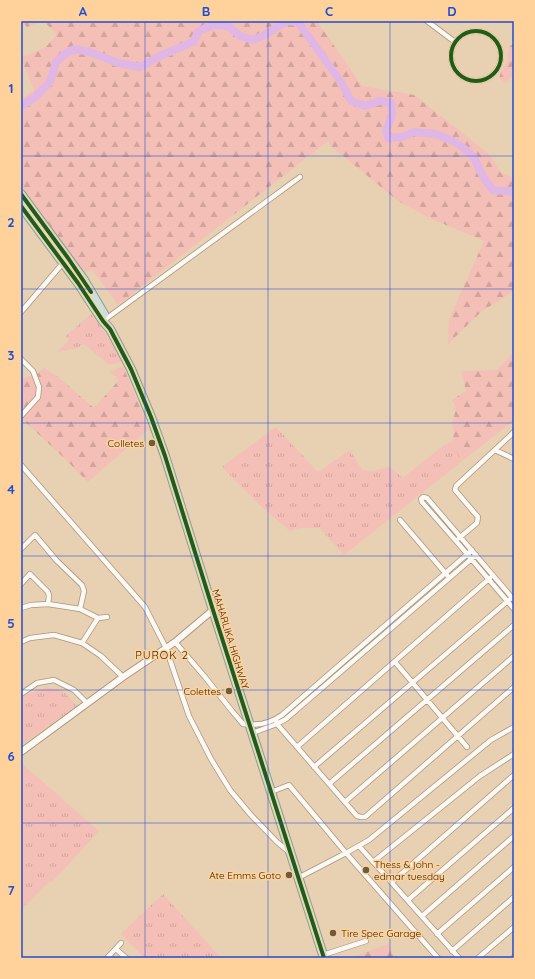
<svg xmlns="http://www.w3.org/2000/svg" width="535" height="979" font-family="Quicksand,sans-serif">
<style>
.grass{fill:url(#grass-tufts)}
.forest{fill:url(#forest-firs)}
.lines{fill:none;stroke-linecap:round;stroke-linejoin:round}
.river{stroke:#e0b6e4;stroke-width:8}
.minor-casing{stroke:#a8967e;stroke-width:6}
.tertiary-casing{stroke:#a8967e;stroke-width:8}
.trunk-casing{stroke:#8f9d8e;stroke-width:10}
.minor{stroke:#fcf8f3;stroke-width:4.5}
.tertiary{stroke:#fcf8f3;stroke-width:6}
.trunk{stroke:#ceded9;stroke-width:8}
.cycleway-casing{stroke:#ffd29b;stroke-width:6}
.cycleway{stroke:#1b5e20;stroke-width:4}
.grid{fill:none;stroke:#1d4ed8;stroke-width:1;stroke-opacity:0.55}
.poi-dot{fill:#6e5c42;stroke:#ffd29b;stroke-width:1.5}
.labels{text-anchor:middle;stroke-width:3;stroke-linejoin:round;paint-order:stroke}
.poi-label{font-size:10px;fill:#2d1d06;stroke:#ffd29b;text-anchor:end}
.street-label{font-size:10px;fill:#2d1d06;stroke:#ffd29b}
.neighbourhood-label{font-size:11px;letter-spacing:1px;fill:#3d290c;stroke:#ffd29b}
.neatline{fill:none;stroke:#1d4ed8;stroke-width:1.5}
.grid-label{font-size:13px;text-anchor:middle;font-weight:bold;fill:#1d4ed8}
</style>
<defs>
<pattern id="grass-tufts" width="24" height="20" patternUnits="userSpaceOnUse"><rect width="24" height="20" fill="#f4bfb6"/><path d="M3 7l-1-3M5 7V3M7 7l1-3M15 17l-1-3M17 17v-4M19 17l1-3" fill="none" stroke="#d2a49b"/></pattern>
<pattern id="forest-firs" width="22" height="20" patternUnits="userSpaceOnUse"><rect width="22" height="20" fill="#f4bfb6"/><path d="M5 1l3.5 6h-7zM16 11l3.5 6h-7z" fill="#d2a49b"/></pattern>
</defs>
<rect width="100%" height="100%" fill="#e8d0b2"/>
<path class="grass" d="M93,314L122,360L118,363L109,365L84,344L77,348L57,352L69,340L66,336L86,318Z
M276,427L318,472L350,450L362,470L373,471L390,467L403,478L444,445L452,442L461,462L344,555L320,528H300L290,531L262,507L222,467Z
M47,687L63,691L77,706L21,745V698L24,696Z
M21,763L99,831L52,882L50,881L21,910Z
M163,894L221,958H145L121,934Z"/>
<path class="forest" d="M21,21H43L27,27Z
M43,21H317L362,86L414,95L489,154L501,173L514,178V291L482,311L448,344L449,320L484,241L432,219L398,201L331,146L328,141L118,305L92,269L85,273L21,185V99L34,90L21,58L46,47L57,34Z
M514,43V64L513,74L506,83L499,78L501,72L507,63L509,47Z
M514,352V420L461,462L452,442L454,433L452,422L454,417L456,407L452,400L466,391L461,371L497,370Z
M123,366L149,429L88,482L62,456L21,418V390L23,388L21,387V378H23L36,375L44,368L57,376L94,408L119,380L110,372Z
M389,944L394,958H349Z"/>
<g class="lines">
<path class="river" d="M21,106L34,98L50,82L56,62L66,53L75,49L90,52L118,63L140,67L162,55L193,42L199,31L213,25L228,26L240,36L254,40L266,34L287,21L298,22L341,82L351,101L365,106L380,101L391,103L392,115L386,131L388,138L402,137L414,132L436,134L457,143L473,156L485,180L493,190L514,192"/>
<g class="minor-casing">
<path id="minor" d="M427,21L455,42
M451 56a25 25 0 1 1 50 0a25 25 0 1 1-50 0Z
M21,312L63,263
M103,321L300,177
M21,359L33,371L39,387L38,397L21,416
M495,450L514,459
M21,465L145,607L166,648L189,716L211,759L230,790L250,814L277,842L289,852
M400,520L447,575
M459,538L477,523L478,517L455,490L456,486L514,432
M21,549L35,535L57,561L82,585L84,591L80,609
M21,584L30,574L48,592L49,596L48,604
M514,600L427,498L423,497L421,499L422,502L456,541L514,609
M21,608L31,605L48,604L80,609L98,618
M21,642L30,638L54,635L82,643L101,656L123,677
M175,642L205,677L232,711L243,724C257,726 271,723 282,715L472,550
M82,643L98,618L107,617
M395,662L467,747
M21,694L37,683L54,680L74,690L87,703
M276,720L277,724L357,816L361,817H365L514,687
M252,733L277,724L286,719L476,555
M297,747L490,578
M314,767L509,600
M329,784L514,625
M271,792L289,785L346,853L438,958
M345,802L514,656
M359,846L459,958
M373,862L480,776L514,754
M298,878L346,853L369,840L491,740L514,727
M392,882L514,775
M408,900L514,808
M422,916L514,836
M437,934L514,867
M116,949L126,958
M452,951L514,897
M323,955L366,941
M107,958L121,943
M478,958L514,927
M513,958L514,957"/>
</g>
<g class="tertiary-casing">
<path id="tertiary" d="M21,752L123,677L175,642L213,610"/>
</g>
<g class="trunk-casing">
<path id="trunk" d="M21,194L68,258L84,280L104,314
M21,206L78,283L103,321L110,329L131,369L151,417L165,456L213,610L324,958"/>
</g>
<use href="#minor" class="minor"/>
<use href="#tertiary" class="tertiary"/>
<use href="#trunk" class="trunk"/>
<g class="cycleway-casing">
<path id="cycleway" d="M451 56a25 25 0 1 1 50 0a25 25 0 1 1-50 0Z
M21,194L68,258L91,292
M21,206L78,283L103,321L110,329L131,369L151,417L165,456L213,610L324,958"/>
</g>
<use href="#cycleway" class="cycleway"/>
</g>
<path class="grid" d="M145,21V958M268,21V958M390,21V958M21,156H514M21,289H514M21,423H514M21,556H514M21,690H514M21,823H514"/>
<g class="poi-dot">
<circle cx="152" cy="443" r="4"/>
<circle cx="229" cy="691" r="4"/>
<circle cx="366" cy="870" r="4"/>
<circle cx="289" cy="875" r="4"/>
<circle cx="333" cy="933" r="4"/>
</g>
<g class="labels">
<g class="poi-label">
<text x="144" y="447">Colletes</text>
<text x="221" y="695">Colettes</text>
<text x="374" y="868" text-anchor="start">Thess &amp; john -<tspan x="374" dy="12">edmar tuesday</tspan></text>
<text x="281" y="879">Ate Emms Goto</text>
<text x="341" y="937" text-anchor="start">Tire Spec Garage</text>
</g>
<g class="street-label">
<text transform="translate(231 639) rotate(73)" y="4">MAHARLIKA HIGHWAY</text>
</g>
<g class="neighbourhood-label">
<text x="162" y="659">PUROK 2</text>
</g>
</g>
<rect width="535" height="979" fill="none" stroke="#ffd29b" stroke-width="44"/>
<rect x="22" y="22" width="491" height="935" class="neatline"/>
<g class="grid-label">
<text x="83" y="16">A</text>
<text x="206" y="16">B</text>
<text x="329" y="16">C</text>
<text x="452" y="16">D</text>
<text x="11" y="93">1</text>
<text x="11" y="227">2</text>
<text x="11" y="360">3</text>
<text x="11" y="494">4</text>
<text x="11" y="628">5</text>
<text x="11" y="761">6</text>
<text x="11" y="895">7</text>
</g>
</svg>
